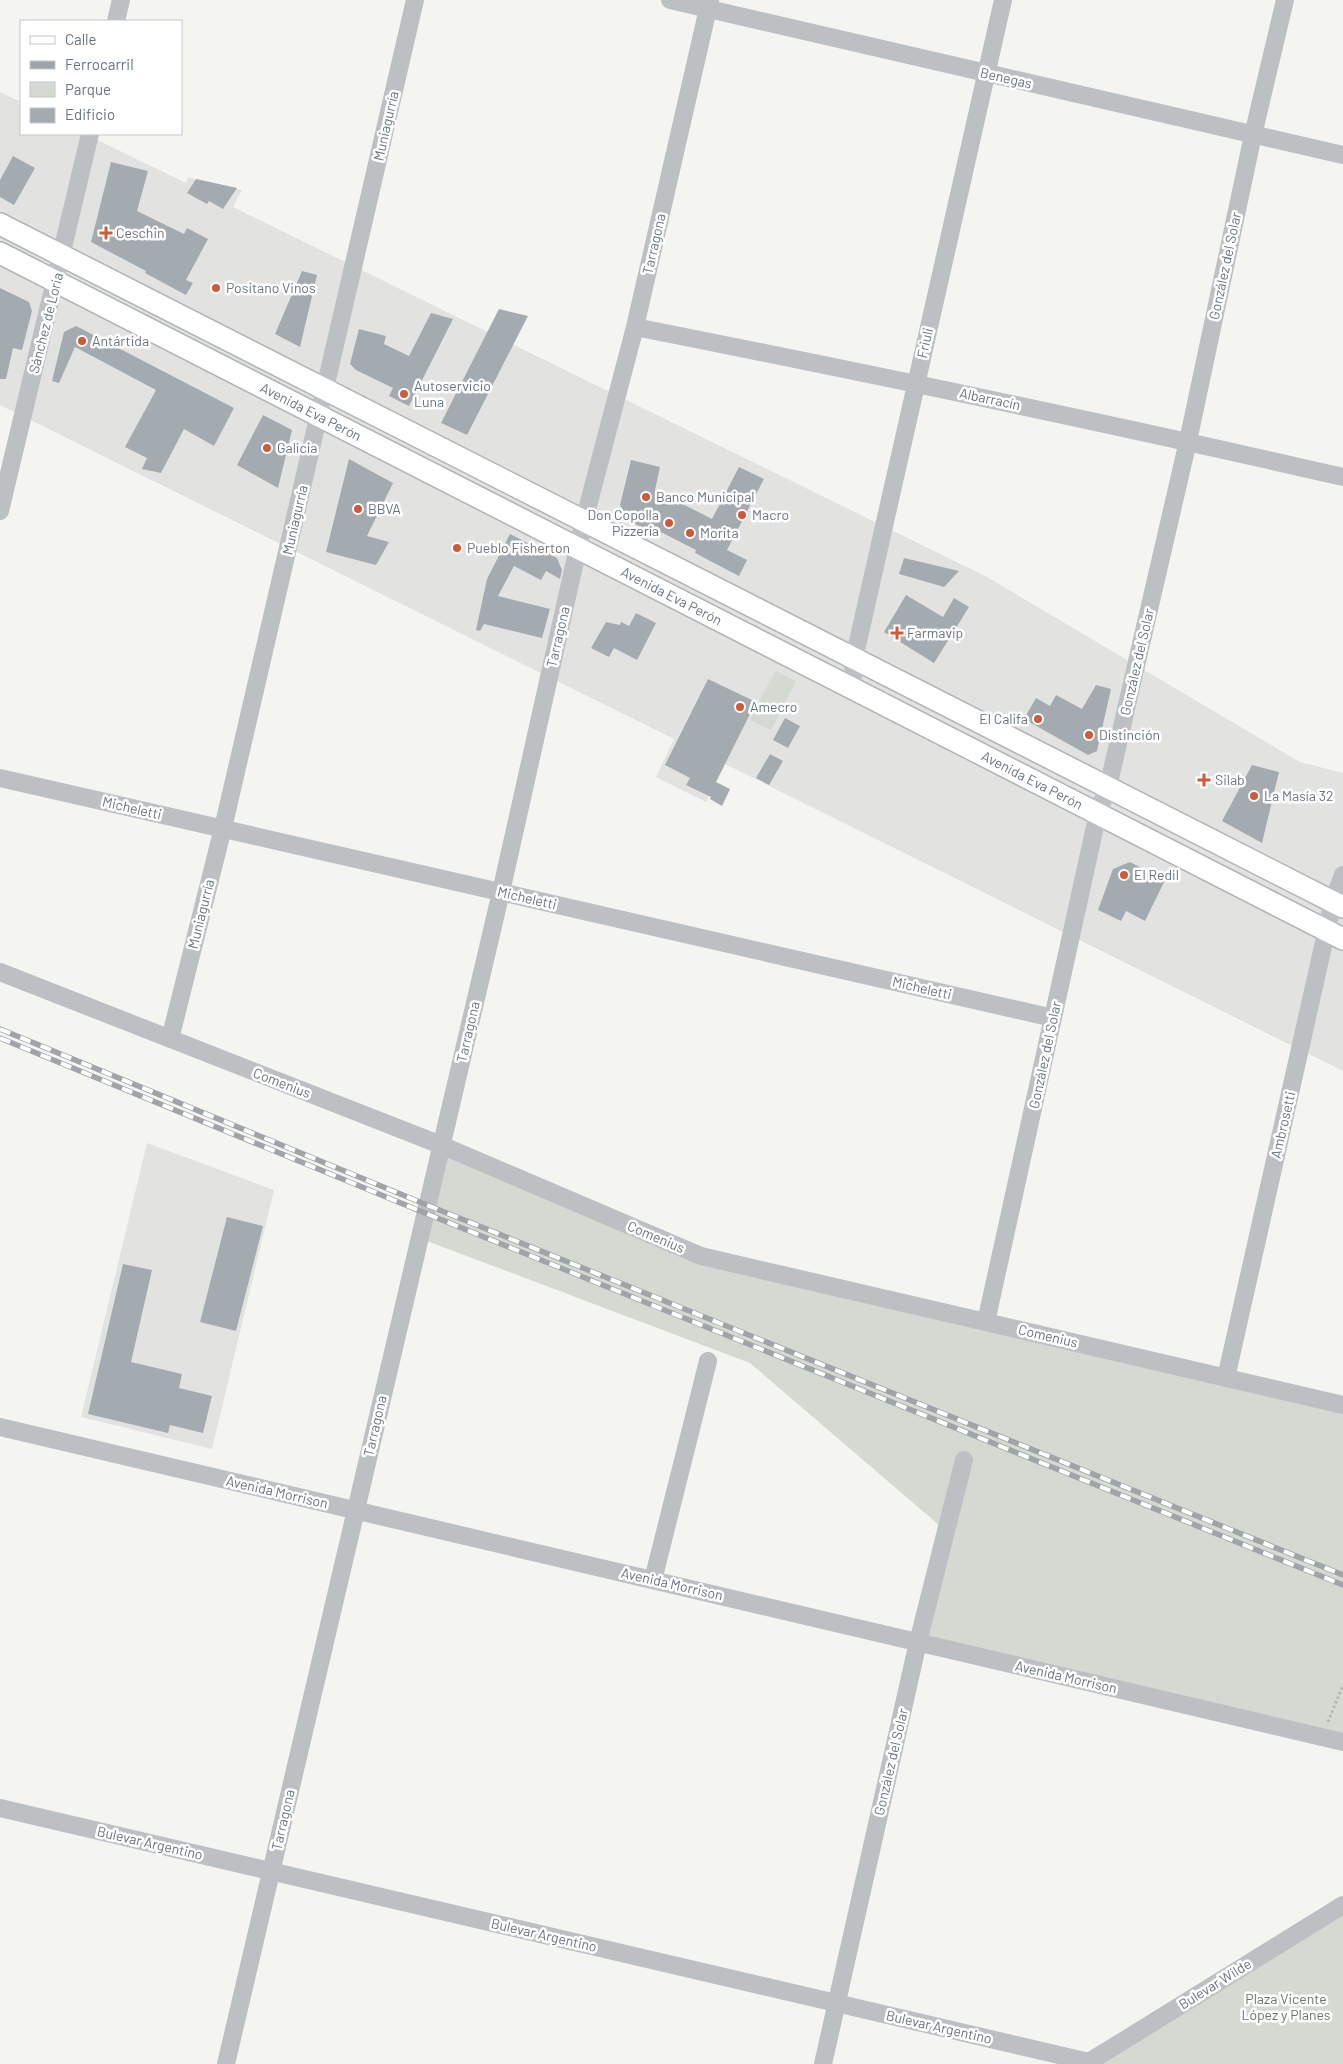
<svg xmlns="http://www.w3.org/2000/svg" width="1343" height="2064" font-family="Barlow,sans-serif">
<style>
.built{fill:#e2e3e1}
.green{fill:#d4d9d1}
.building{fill:#a4abb0}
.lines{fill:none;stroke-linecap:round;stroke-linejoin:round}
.major-casing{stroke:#b0b4b7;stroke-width:24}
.path{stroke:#b6b9bb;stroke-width:3;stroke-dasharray:2.5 2.5;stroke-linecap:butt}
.minor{stroke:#bcc0c3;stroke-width:18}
.major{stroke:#fff;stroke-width:21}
.rail-casing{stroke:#9ea4a8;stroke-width:5.5}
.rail{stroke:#fff;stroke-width:4;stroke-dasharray:11;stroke-linecap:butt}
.poi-dot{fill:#ce5a38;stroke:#fff;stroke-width:2}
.labels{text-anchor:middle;stroke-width:5;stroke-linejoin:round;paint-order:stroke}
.street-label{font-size:14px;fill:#67747f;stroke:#fff}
.poi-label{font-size:14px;fill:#67747f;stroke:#fff;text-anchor:start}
.park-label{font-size:14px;fill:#687765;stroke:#fff}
</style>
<rect width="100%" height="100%" fill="#f4f4f1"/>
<path class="built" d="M0,92L21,102V134H85L186,183L188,177L242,190L233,207L987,577L1300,762L1343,773V1071L725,764L706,802L656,777L674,739L0,405Z
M147,1143L274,1190L212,1449L81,1417Z"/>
<path class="green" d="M775,671L796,681L771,730L750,720Z
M441,1145L701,1256L1343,1405V1742L918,1642L946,1531L750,1363L419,1238Z
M1343,1905V2064H1090Z"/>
<path class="building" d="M13,156L35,168L14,205L0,197V180Z
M111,162L148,171L137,211L184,234L187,228L208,239L186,280L193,283L186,295L145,273L146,271L91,242Z
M196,179L237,188L223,209L209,201L207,204L187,193Z
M302,271L317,275L300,347L275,334Z
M0,288L29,302L32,311L22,350L13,348L6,379H0Z
M499,309L528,316L467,435L441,423Z
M431,313L453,319L409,406L389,396L393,388L356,370L350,364L359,329L386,336L384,344L409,356Z
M76,326L234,408L214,446L184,429L161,473L142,469L147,458L125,447L156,390L75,347L59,383L52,381L64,332Z
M263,415L292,430L278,488L237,465Z
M349,459L393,483L367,536L389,542L376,565L326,552Z
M631,460L660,467L655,490L670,494L669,497L712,519L739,467L764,479L727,550L747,560L739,576L695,553L696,550L653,528L651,532L629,521L620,505Z
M510,534L557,558L562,570L560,579L546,571L541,580L514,566L498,596L550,609L542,638L484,624L480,631L476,630L487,579Z
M904,558L959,571L944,587L899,574Z
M906,595L943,617L954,598L969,607L934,663L884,632Z
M636,613L656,623L637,660L614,648L609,657L591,648L606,622L620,625L621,622L629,626Z
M708,679L756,702L716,782L730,789L722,806L710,799L711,797L686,785L690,778L665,765Z
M1096,685L1111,689L1097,751L1088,755L1024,719L1036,698L1050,706L1056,695L1082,709Z
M785,718L800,726L788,748L773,740Z
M770,754L783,761L769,785L756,778Z
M1252,765L1279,772L1262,843L1222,821Z
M1130,862L1165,880L1145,921L1126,911L1121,921L1098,910L1113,869Z
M227,1217L263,1226L236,1331L200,1322Z
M123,1264L152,1270L131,1362L182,1374L179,1388L212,1396L203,1433L170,1425L168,1433L88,1414Z"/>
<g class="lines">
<g class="major-casing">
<g id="major">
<path d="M0,224L1343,907"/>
<path id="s1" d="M0,253L1343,939"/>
</g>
</g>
<path class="path" d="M1328,1722L1343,1685"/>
<path class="minor" d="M670,0L1343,155
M116,21L121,0
M635,327C872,374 1108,423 1343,477
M0,511L90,134
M852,688L854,659L1003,0
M0,778L1053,1018
M0,972L441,1145L701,1256L1343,1405
M170,1039L223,828L415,0
M986,1322L1098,813L1108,787L1188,441L1253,135L1285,0
M1226,1378L1333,902L1343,875
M0,1427L1343,1742
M653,1580L708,1361
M0,1808L1089,2062
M226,2064L501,892L584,521L635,327L710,0
M823,2064L918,1642L964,1460
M1090,2064L1089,2062L1343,1905"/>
<use href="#major" class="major"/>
<g class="rail-casing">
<path id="rail" d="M0,1029L427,1205L1343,1575
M0,1038L425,1213L1343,1585"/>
</g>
<use href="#rail" class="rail"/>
</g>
<g class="poi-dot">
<path d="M103.5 225.5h5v5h5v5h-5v5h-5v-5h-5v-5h5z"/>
<circle cx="216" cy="288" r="5"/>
<circle cx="82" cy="341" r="5"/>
<circle cx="404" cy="394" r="5"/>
<circle cx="267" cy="448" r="5"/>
<circle cx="646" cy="497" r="5"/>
<circle cx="358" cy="509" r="5"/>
<circle cx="742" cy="515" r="5"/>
<circle cx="669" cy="523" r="5"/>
<circle cx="690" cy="533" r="5"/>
<circle cx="457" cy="548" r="5"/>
<path d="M894.5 625.5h5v5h5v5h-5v5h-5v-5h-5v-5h5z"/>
<circle cx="740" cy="707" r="5"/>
<circle cx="1038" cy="719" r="5"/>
<circle cx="1089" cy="735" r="5"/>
<path d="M1201.5 772.5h5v5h5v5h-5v5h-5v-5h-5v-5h5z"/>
<circle cx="1254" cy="796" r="5"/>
<circle cx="1124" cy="875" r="5"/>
</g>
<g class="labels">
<g class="street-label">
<text transform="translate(1006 78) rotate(13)" y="5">Benegas</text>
<text transform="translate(386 126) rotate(-77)" y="5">Muniagurría</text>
<text transform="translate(654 244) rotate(-77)" y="5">Tarragona</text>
<text transform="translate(1225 266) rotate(-78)" y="5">González del Solar</text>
<text transform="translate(46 323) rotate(-76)" y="5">Sánchez de Loria</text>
<text transform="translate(925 343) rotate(-77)" y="5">Friuli</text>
<text transform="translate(990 399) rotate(12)" y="5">Albarracín</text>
<text dy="5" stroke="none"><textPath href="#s1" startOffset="349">Avenida Eva Perón</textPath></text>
<text transform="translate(295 520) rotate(-77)" y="5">Muniagurría</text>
<text dy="5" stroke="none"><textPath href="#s1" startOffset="754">Avenida Eva Perón</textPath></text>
<text transform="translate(558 637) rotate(-77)" y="5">Tarragona</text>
<text transform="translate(1137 662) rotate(-77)" y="5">González del Solar</text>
<text dy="5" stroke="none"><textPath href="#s1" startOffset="1159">Avenida Eva Perón</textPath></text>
<text transform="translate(132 808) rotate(13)" y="5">Micheletti</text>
<text transform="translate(527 898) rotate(13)" y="5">Micheletti</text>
<text transform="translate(201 914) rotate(-76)" y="5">Muniagurría</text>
<text transform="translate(922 988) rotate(13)" y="5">Micheletti</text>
<text transform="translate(468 1032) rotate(-77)" y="5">Tarragona</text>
<text transform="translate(1045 1055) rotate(-78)" y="5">González del Solar</text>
<text transform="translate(282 1083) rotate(21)" y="5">Comenius</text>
<text transform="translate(1283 1125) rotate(-77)" y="5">Ambrosetti</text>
<text transform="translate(656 1237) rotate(23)" y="5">Comenius</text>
<text transform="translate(1048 1336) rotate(13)" y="5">Comenius</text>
<text transform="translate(375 1426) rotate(-77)" y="5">Tarragona</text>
<text transform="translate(277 1492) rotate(13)" y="5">Avenida Morrison</text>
<text transform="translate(672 1584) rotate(13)" y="5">Avenida Morrison</text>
<text transform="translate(1066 1677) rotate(13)" y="5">Avenida Morrison</text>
<text transform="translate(891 1762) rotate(-77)" y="5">González del Solar</text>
<text transform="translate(283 1820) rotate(-77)" y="5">Tarragona</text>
<text transform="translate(150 1843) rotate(13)" y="5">Bulevar Argentino</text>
<text transform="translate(544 1935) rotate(13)" y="5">Bulevar Argentino</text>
<text transform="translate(1215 1984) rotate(-32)" y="5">Bulevar Wilde</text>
<text transform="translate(939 2027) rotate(13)" y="5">Bulevar Argentino</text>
</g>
<g class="poi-label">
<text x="116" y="238">Ceschin</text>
<text x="226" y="293">Positano Vinos</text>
<text x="92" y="346">Antártida</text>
<text x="414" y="391">Autoservicio<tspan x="414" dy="16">Luna</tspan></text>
<text x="277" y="453">Galicia</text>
<text x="656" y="502">Banco Municipal</text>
<text x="368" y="514">BBVA</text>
<text x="659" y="520" text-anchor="end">Don Copolla<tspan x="659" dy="16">Pizzería</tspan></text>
<text x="752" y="520">Macro</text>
<text x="700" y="538">Morita</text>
<text x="467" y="553">Pueblo Fisherton</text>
<text x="907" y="638">Farmavip</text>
<text x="750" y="712">Amecro</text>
<text x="1028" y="724" text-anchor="end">El Califa</text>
<text x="1099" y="740">Distinción</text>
<text x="1215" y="785">Silab</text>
<text x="1264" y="801">La Masía 32</text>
<text x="1134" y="880">El Redil</text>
</g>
<g class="park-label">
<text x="1286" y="2004">Plaza Vicente<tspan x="1286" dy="16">López y Planes</tspan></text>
</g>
</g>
<rect x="20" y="20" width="162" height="115" fill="#ffffff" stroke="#c2c7cc"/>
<rect x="30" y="36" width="25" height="8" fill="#ffffff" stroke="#c2c7cc"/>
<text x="65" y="45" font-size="15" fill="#67747f">Calle</text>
<rect x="30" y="61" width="25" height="8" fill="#9ea4a8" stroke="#c2c7cc"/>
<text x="65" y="70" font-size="15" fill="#67747f">Ferrocarril</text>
<rect x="30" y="82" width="25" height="15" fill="#d4d9d1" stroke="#c2c7cc"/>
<text x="65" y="95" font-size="15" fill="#67747f">Parque</text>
<rect x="30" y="108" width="25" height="15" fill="#a4abb0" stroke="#c2c7cc"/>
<text x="65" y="120" font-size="15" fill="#67747f">Edificio</text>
</svg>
